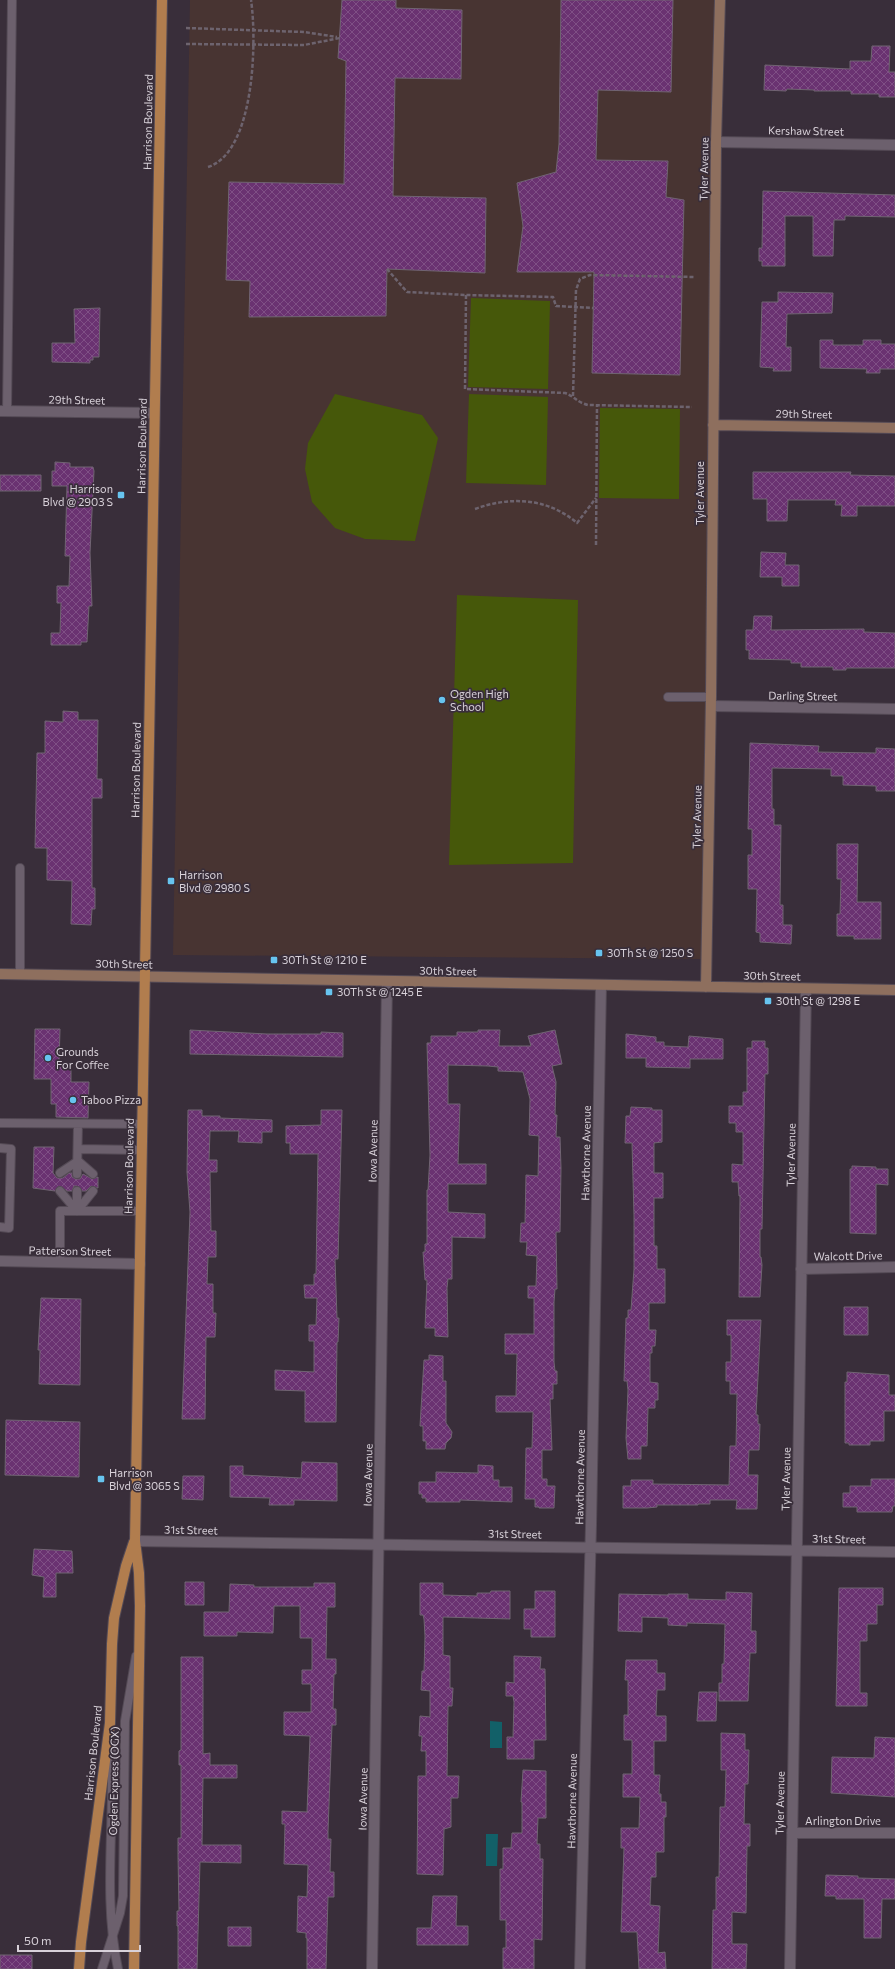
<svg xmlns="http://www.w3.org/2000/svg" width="895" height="1969" font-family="Commissioner,sans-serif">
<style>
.education{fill:#483432}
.park{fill:#46580a}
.water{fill:#126068}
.building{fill:url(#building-cross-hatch);stroke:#706472}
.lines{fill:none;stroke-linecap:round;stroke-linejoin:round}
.lane-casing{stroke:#544a55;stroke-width:10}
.street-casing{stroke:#544a55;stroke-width:12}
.secondary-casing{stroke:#544a55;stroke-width:12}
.primary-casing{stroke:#544a55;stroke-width:12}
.path{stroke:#6d636e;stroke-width:2.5;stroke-dasharray:4 2;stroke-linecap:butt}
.lane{stroke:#6c606d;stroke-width:8}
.street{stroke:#6c606d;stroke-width:10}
.secondary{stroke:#8e6f5e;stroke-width:10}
.primary{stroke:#b17d4e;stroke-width:10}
.poi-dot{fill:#67c4ef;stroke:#392e3a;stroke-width:1.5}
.labels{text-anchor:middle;stroke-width:3.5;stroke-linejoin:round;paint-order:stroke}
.street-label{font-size:11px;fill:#d8d1d9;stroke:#392e3a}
.poi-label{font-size:11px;fill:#d8d1d9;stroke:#392e3a;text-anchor:start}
</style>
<defs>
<pattern id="building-cross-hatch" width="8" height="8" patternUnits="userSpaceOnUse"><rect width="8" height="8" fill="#6a3271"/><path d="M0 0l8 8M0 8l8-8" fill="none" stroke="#7f4f85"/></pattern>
</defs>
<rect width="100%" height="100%" fill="#392e3a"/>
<path class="education" d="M190,0H715L702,959L173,955Z"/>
<path class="park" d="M471,298L550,301L548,389L468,387Z
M335,394L422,415L438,438L415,541L365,539L335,528L312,502L305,469L308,443Z
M469,394L548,397L546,485L466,483Z
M600,408L680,409L679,499L599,498Z
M457,595L578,600L573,863L449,865Z"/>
<path class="water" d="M490,1721L502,1722V1748H490Z
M486,1834H498L497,1866H486Z"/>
<path class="building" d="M342,0H396V8L462,10L461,79L395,78L393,196L486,198L485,273L387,269L386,316L249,317L250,281L226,280L229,182L344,184L346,61L338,58Z
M561,0H673L671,92L598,90L596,160L668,161L666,197L684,200L680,375L592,373L594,272H517L523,226L517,183L556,172L559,144Z
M872,46H890L889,72H895V97H879V94H851V91H814V90L787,89L786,91L764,90L765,65L850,69V61H871Z
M763,191L895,195V217L845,216V220H834L833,256H813V216H785V266H762V261H759V248H762Z
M778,292L833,293L832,313L787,314L786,347H791V371H773L774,368L760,367L762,302H778Z
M100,308L99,357H93V360H90V363L52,362V343H75L74,309Z
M820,340H833V345H863V340H881V344H895V369H880V373H866L867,369L820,368Z
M55,462L70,463V467H93L94,471L90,553L92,606H89L87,642H81V645H51V633H60L61,603H57V586H69L70,556H65L67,486H52V471H55Z
M753,472H851L850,475L895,476V506H857V516H841L842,505H835L836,500H788L787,521H767V499H753Z
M0,475H41V491H0Z
M761,552L786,553L785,565H799V586H782V577H760Z
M754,616H772L771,630L864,629V632L895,633V668H846V670H833V667H801V663H791V660L749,659V650H746V630H753Z
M63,711L78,712V720H98L97,779H102V798H92V888H95V909H92L91,925L71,924L72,881L47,880V848H35L37,753H45V721L63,722Z
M750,743L819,746L818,752L876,753V748L895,749V791H876V786L843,785V776H831V769L772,768V809H774V825H781L780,905H783V925H792L791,944L760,942V933L756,932L757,889H748V855H752V829H748Z
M837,844H858L857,902H881V939H854V936H837V914H840L841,879H837Z
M35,1029H60L59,1064H71V1082H89L88,1118L56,1117V1104H51V1079H34Z
M190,1030L267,1034H321V1032L343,1033V1057L190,1054Z
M478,1030H500L499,1046H531L528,1036L555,1030L562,1064L552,1066L556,1082L555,1115H557L556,1137H560L561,1168L560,1232H556L557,1289H555L554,1302V1362L555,1371H557V1384H553V1399H550L552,1450H542V1479H547V1486H555L554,1508H539V1507H535V1499H525L526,1448H532L533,1412H496V1396H516L517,1354H505V1334H534V1298H528V1286H536L537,1256L526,1255L527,1242H520L521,1223H525L526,1175L538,1176L539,1136L529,1135L530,1099L523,1072L498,1071V1067L488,1066L448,1065V1104H460L458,1164H486V1184H448V1212L485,1214V1238L452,1237V1279H448L447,1288L448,1337L435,1336V1328H425L427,1280H425L423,1252H425V1244H427V1190H428L430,1155L427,1043H431V1036H457V1032H478Z
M626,1034L656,1037V1042H664V1046L688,1047L689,1036L723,1039V1059H690V1068L646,1067V1058H626Z
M752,1041H765V1048H768V1074H765L762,1229H760V1257H761L762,1265L760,1297H739L740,1196H739L738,1182H732V1164L743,1165V1132H736V1123H729V1106H743V1092H747V1048H752Z
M631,1107L652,1108V1110H662V1142L654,1143V1173H663V1198H654V1246H657V1269H665V1303H649V1330H656L655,1346H652V1353H650V1382L658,1383V1400H655V1408H648L647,1446H641V1459H628L626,1438L628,1390L627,1381H624L626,1318H628V1310H631L634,1269V1216L632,1143H625L626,1116H630Z
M188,1110H202V1116H220V1118L272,1120V1132H262V1143L238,1142L239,1131H210L209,1160H217V1172H210L211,1231H216V1257H208L207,1284H213V1313H216L215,1337H206L205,1419H182L190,1212L187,1172Z
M321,1110H342L338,1259H335L337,1318H339L338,1342H337L336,1422H305V1391L275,1390V1370L314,1372V1341H309V1325H316L317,1298H305L304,1285H314V1274H316L318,1154H290V1143H286V1126L321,1125Z
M34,1147H54L53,1173L57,1178H63L69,1173H72V1177L76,1179H80L83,1174L92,1179L98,1177V1188L91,1186L86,1191H82L77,1186H74L72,1191H67L59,1186L55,1191L33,1188Z
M852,1166L876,1167V1169H888V1185L876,1184V1234L850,1233V1169H852Z
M41,1298L81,1299L80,1385L39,1384L40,1350H38Z
M844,1307H868V1335H844Z
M727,1320H761L756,1415H758V1424H760L759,1450H749L748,1475H758L757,1509H736L737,1500H710V1504H698V1505H657V1507L647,1508H623V1486H631V1480H653V1484L729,1485L730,1446H736L737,1394H730V1381H726V1362H731V1335H727Z
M429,1355L443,1356V1381H446V1423L452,1432L451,1438L446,1443L445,1449H426V1441H423V1426H420L424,1360H429Z
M847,1372L889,1375V1395H895V1411H884V1441H870V1445H849V1443H845V1382H847Z
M6,1420L80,1422L79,1477L5,1475Z
M302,1462L337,1463V1501L294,1500V1505H269L270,1498L230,1497V1466H243V1475L301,1478Z
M478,1465L493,1466V1480H499V1487H512V1502L460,1500V1502H426V1498H422V1494H419V1482H436V1472L478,1473Z
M183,1476H204L203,1500L182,1499Z
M871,1479H895V1506H893L892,1512H857V1507H843V1493H850V1486H871Z
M34,1549L72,1551L73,1573H56V1597H43L44,1577L32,1575Z
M185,1582H204V1605H185Z
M314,1583H335V1607H327L326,1659H336V1674H334L333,1709H336V1725H332L328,1831V1839H331L330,1872H334V1897H328L326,1969H307V1938H306V1933L297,1932L298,1896L307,1897L308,1865L284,1864L285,1824H282V1811L307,1812L310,1736L284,1735V1712H311V1684H302V1670H312V1638H300V1606H274L273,1633L237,1632V1636H204V1612H229L230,1584L254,1585V1587H314Z
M420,1583H443V1595L477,1596V1593H490L491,1591H510V1619L443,1617V1655L450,1656V1688H453L452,1706H448L447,1776H459L458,1798H451V1827L444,1829L443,1875L417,1874L418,1776H426V1751H421L422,1736H419L420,1716L430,1717V1691L421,1690L422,1671H424L425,1636L424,1619L423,1615H420Z
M839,1588H883V1605H877V1624H867V1641H860V1693H867V1706H836Z
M535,1591H555V1637H531V1629H524V1609H535Z
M726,1592L752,1593L751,1631H756V1653H750L748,1701H719V1683H722V1664H724L725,1624L687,1623V1626L668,1625V1618L642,1617V1632L618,1631L619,1594L668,1595V1594H688V1599L726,1600Z
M514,1656L541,1657L540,1669H545L546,1740H534V1759H507V1737H513L514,1702L513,1696H506V1682L514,1683Z
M181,1657H203V1754L210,1753V1765H237V1778H203L202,1845H241V1863L200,1862L197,1969H178V1926H177V1911H179L178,1856V1838H181V1765H179V1751L181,1750Z
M626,1660H657V1673H665V1690H657L656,1716H666V1741H654V1775H660L659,1794H661V1802H666V1817H664V1852H656V1877H651L650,1905L660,1906L658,1953L665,1952L666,1969H639L637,1932H621L624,1848H621V1828H639L640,1797H623V1774H632V1740H624V1715H628V1680H625Z
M699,1692H717L716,1721H697Z
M721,1733L745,1734V1750H749L748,1784H745L744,1824H750V1846H747L746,1913L732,1912V1944H747L746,1969H712L713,1910H716V1877H719L720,1807H725L726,1770H721Z
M875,1737L895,1738V1797L831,1793L832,1757L874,1758Z
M523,1770L546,1771V1818H538L537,1844H540V1859H543L542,1940L534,1939V1969H503V1948H506V1920H500V1869H503V1848H511L512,1833H522V1802H521Z
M826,1875L858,1876V1878L895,1879V1899H882L881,1938H864V1899H836V1896H825Z
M433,1896H457L456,1926H468V1945H417V1928H431Z
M228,1927H251V1946H228Z
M0,1955H32V1969H0Z"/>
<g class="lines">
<g class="lane-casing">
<path id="lane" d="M7,411L12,0
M668,697H711
M20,974V868
M0,1123L142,1124
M0,1148L11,1149L9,1228L0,1227
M78,1149L141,1150
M60,1173L78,1161L93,1174
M77,1174L78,1124
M60,1191L77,1211
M77,1191V1211H140
M77,1211L93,1191
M60,1263V1211H77
M111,1740C116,1816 102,1894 118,1969
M102,1969L120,1913L123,1896L125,1721L136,1656"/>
</g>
<g class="street-casing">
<path id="street" d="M716,142L895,145
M0,411L154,413
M711,706L895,709
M0,1261L140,1264
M801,1269L895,1267
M135,1541L895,1552
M792,1833H895
M372,1969L387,982
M580,1969L591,1525L601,985
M790,1969L806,989"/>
</g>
<g class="secondary-casing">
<path id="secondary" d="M713,425L895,428
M0,974L895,990
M706,987L711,697L716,142L720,0"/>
</g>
<g class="primary-casing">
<path id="primary" d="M79,1969L81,1942L110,1723L112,1644L114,1618L126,1566L134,1542
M134,1969L140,1606L139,1573L135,1541L162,0"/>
</g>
<path class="path" d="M186,28L304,32L337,37
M186,44L304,45L340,38
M208,167C255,152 257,40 251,0
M387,269L407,292L466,295L553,297L556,306L593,308
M466,295L465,389L565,393C576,397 576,402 588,405L692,407
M573,396L576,290L580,279L590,275L694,277
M475,509C510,496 548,498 577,523L596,498
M596,545L597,405"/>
<use href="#lane" class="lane"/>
<use href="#street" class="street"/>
<use href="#secondary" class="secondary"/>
<use href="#primary" class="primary"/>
</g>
<g class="poi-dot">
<rect x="117" y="491" width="8" height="8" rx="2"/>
<circle cx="442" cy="700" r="4"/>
<rect x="167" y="877" width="8" height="8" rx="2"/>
<rect x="595" y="949" width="8" height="8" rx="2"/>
<rect x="270" y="956" width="8" height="8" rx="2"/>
<rect x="325" y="988" width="8" height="8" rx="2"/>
<rect x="764" y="997" width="8" height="8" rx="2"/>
<circle cx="48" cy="1058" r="4"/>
<circle cx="73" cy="1100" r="4"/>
<rect x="97" y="1475" width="8" height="8" rx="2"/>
</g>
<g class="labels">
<g class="street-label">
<text transform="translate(148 122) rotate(-89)" y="4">Harrison Boulevard</text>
<text transform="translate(806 131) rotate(1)" y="4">Kershaw Street</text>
<text transform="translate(704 169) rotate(-89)" y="4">Tyler Avenue</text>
<text transform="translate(77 400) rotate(1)" y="4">29th Street</text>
<text transform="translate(804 414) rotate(1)" y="4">29th Street</text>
<text transform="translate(142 446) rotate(-89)" y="4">Harrison Boulevard</text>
<text transform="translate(700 493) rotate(-90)" y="4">Tyler Avenue</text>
<text transform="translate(803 696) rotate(1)" y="4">Darling Street</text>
<text transform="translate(136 770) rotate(-89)" y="4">Harrison Boulevard</text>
<text transform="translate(697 817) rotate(-89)" y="4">Tyler Avenue</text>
<text transform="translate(124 964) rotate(1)" y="4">30th Street</text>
<text transform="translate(448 971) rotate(1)" y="4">30th Street</text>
<text transform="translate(772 976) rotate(1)" y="4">30th Street</text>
<text transform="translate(373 1151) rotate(-89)" y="4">Iowa Avenue</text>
<text transform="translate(586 1153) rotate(-89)" y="4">Hawthorne Avenue</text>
<text transform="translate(791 1155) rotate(-89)" y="4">Tyler Avenue</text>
<text transform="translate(129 1166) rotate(-89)" y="4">Harrison Boulevard</text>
<text transform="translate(70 1251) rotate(1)" y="4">Patterson Street</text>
<text transform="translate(848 1256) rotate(-1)" y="4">Walcott Drive</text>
<text transform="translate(368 1475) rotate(-89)" y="4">Iowa Avenue</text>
<text transform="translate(580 1477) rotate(-89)" y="4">Hawthorne Avenue</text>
<text transform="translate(786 1479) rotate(-89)" y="4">Tyler Avenue</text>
<text transform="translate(191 1530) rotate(1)" y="4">31st Street</text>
<text transform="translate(515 1534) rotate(1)" y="4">31st Street</text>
<text transform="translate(839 1539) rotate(1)" y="4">31st Street</text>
<text transform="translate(93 1753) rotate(-84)" y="4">Harrison Boulevard</text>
<text transform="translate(114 1781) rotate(-89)" y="4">Ogden Express (OGX)</text>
<text transform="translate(363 1799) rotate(-89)" y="4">Iowa Avenue</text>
<text transform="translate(572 1801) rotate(-89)" y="4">Hawthorne Avenue</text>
<text transform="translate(780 1803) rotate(-89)" y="4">Tyler Avenue</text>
<text x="843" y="1825">Arlington Drive</text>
</g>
<g class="poi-label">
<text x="113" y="493" text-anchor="end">Harrison<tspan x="113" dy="13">Blvd @ 2903 S</tspan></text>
<text x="450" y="698">Ogden High<tspan x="450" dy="13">School</tspan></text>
<text x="179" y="879">Harrison<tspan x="179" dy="13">Blvd @ 2980 S</tspan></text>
<text x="607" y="957">30Th St @ 1250 S</text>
<text x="282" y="964">30Th St @ 1210 E</text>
<text x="337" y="996">30Th St @ 1245 E</text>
<text x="776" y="1005">30th St @ 1298 E</text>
<text x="56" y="1056">Grounds<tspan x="56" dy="13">For Coffee</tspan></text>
<text x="81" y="1104">Taboo Pizza</text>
<text x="109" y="1477">Harrison<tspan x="109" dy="13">Blvd @ 3065 S</tspan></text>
</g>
</g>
<path d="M18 1945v6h122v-6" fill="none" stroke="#d8d1d9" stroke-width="2"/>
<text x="24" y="1945" font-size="12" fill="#d8d1d9" stroke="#392e3a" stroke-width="3" paint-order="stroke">50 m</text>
</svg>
